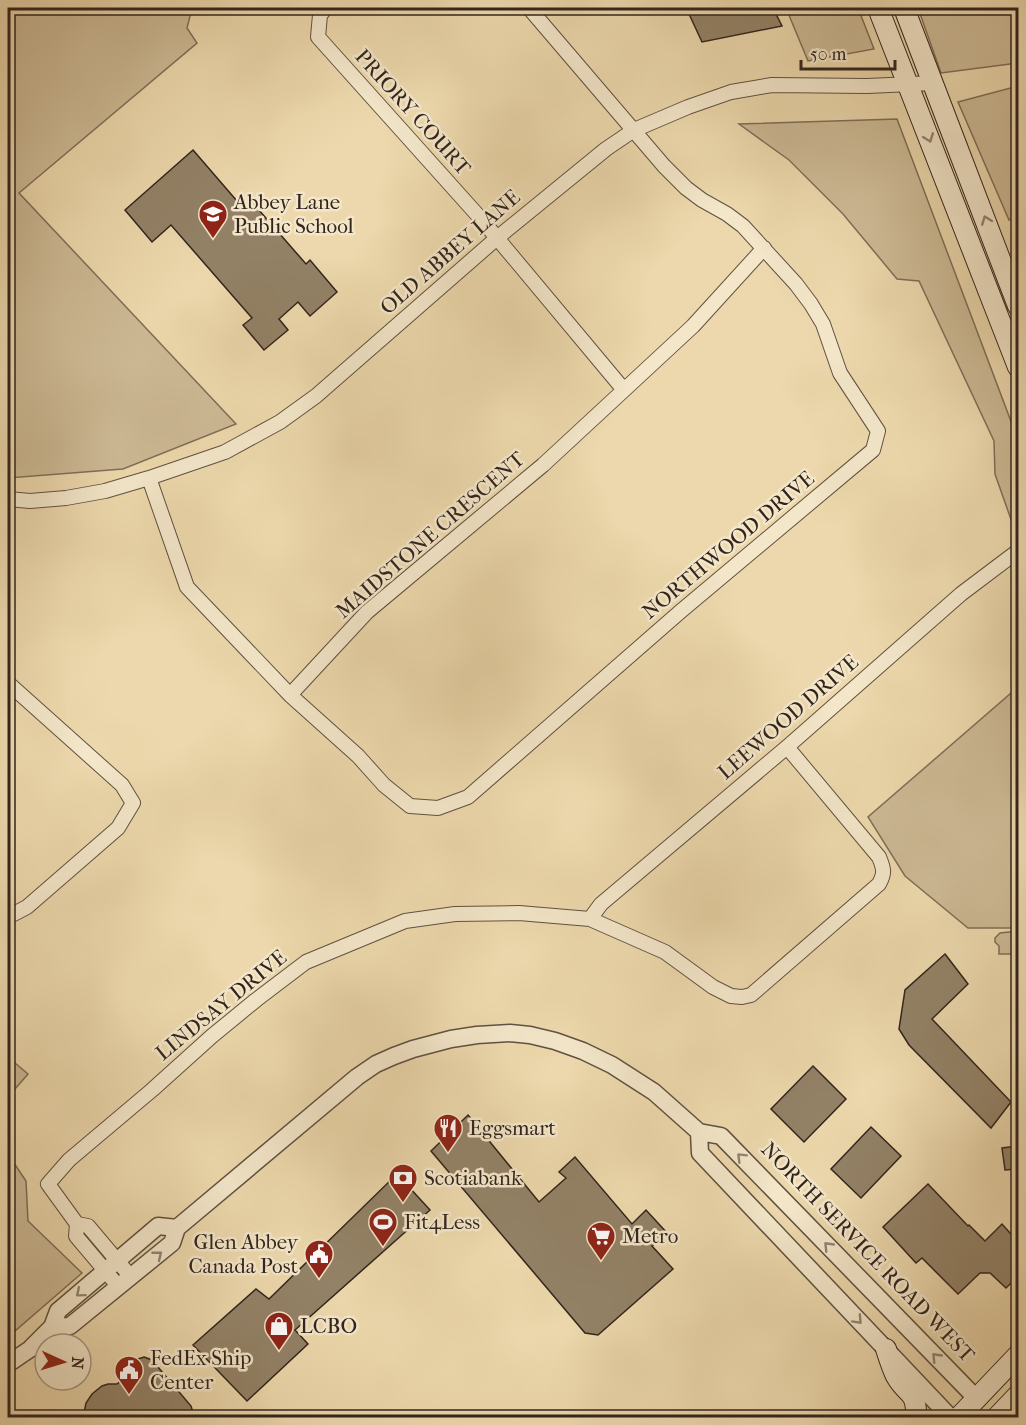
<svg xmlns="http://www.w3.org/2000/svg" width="1026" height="1425" font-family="'IM FELL French Canon',serif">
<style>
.green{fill:#ccb994;stroke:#7f6e58;stroke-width:1.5}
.building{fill:#938267;stroke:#32241d;stroke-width:1.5}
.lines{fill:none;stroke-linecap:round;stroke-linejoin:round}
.minor-casing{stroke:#605141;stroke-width:16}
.tertiary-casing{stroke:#605141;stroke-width:19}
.secondary-casing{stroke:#32241d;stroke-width:22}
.minor{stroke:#f3e6c9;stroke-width:14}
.tertiary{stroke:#f3e6c9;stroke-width:16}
.secondary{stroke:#f3e6c9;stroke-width:20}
.oneway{stroke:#928573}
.labels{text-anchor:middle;stroke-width:5;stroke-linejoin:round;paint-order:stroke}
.street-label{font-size:21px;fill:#32241d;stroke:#f3e6c9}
.poi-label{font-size:21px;fill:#32241d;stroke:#f3e6c9;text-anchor:start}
</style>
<rect width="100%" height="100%" fill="#ecd8ac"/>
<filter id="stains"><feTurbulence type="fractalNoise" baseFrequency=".00333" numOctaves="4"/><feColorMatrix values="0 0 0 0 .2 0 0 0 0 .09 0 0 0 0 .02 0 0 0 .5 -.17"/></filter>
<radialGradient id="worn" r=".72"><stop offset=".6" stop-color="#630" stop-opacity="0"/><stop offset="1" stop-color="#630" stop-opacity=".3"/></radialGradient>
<path class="green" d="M8,8H192L187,28L197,43L19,193L236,424L123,469L8,478Z
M786,8H858L874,49L808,61Z
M918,8H1018V63L941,73Z
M1018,86V212L1009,220L958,102Z
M897,119L1018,440V526L1014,528L995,474L994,441L919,281L897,279L843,214L789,160L739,124Z
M1018,687V928H968L905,876L868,817Z
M1018,931V951L1014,954H999V946L995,942V938L1000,933Z
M8,1057L28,1074L8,1097Z
M8,1154L26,1181L28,1221L82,1273L8,1337Z"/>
<path class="building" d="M709,8H773L782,26L702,42L689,14Z
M193,150L243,208L251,201L306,264L310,260L337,292L310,316L298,302L279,319L288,330L264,350L243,325L252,318L171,225L152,242L125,210Z
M945,954L968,984L932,1019L1011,1102L991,1128L909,1045L899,1029L905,990Z
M813,1066L846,1099L804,1142L771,1109Z
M468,1115L539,1202L566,1178L559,1172L575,1157L632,1224L646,1210L668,1234L652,1246L673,1269L598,1335L585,1333L431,1151Z
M871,1127L901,1156L861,1198L831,1169Z
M1018,1146V1169L1005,1170L1002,1148Z
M397,1174L430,1210L295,1330L308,1344L247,1401L193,1345L256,1289L269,1299Z
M928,1184L968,1226L969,1225L985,1241L1002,1224L1018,1242V1276L1006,1288L990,1273H980L958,1294L922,1258L916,1263L883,1227Z
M144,1357L152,1360L191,1406L192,1409V1418H83L86,1403L92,1394L102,1386L108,1384H117L131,1372L132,1364L135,1360Z"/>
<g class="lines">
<g class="minor-casing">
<path id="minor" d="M624,390L693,326L764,248
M149,478L187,587L290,695L367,612L543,465L624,390L482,220L318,37L320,15L326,8
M8,499L30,501L66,498L105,491L149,478L225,452L280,422L316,396L497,238L606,149L634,130L688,107L731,92L772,85L867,86L934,83
M8,683L122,785L133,803L118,828L27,907L8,917
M290,695L358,756L384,785L410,806L438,808L468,797L681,611L873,450L878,431L840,373L823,324L811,304L796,284L743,226L727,214L702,200L686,188L664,166L529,8
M590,919L601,904L787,747L961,594L1018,551
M77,1224L88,1226L131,1277
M119,1287L76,1236L77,1224L48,1184L69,1160L152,1090L212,1036L256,1000L306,962L405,921L455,914L519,913L590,919L665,952L713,987L731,996L742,997L751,995L879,884C885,873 884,869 879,857L787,747"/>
</g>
<g class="tertiary-casing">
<path id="tertiary" d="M699,1132L700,1153L951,1418
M52,1327L70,1326L172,1243L177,1228L357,1077L376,1064L394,1056L413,1049L451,1039L477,1035L510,1033L530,1035L555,1041L583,1051L612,1065L654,1092L699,1132L721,1136L977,1399
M8,1364L30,1349L52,1327L58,1311L158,1226L177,1228"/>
</g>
<g class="secondary-casing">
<path id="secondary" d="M878,8L1018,367
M904,8L1018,306
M886,1349C889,1358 892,1368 896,1376C907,1396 917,1389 916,1418
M958,1418L1018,1355
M996,1418L1018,1395"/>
</g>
<use href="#minor" class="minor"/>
<use href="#tertiary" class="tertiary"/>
<use href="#secondary" class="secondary"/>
</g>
<defs><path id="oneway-chevron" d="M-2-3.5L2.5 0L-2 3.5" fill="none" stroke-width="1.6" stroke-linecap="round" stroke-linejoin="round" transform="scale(1.5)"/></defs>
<g class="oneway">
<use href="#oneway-chevron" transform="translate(929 138) rotate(69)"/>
<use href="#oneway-chevron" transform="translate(986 220) rotate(-111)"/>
<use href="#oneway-chevron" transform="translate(741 1157) rotate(-135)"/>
<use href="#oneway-chevron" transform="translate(828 1246) rotate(-134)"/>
<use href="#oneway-chevron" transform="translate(158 1255) rotate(-39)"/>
<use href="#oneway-chevron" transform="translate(80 1293) rotate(140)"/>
<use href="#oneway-chevron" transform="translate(858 1320) rotate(47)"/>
<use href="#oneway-chevron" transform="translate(936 1357) rotate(-134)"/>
</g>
<defs>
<g id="school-pin" transform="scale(1.5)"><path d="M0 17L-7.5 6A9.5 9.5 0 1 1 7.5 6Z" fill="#8f2418" stroke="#f3e6c9"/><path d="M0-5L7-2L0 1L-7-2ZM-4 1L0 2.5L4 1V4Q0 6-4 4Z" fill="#fff"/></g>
<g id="restaurant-pin" transform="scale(1.5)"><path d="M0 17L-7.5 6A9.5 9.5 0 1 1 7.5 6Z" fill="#8f2418" stroke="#f3e6c9"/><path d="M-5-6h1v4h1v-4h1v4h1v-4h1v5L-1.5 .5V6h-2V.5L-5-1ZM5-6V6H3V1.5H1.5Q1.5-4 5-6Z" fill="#fff"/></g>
<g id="bank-pin" transform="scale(1.5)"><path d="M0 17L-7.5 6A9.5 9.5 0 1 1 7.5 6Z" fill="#8f2418" stroke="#f3e6c9"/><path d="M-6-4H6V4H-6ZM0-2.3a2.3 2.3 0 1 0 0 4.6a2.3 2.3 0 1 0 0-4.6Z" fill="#fff"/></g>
<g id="stadium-pin" transform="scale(1.5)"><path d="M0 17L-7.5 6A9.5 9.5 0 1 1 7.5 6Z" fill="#8f2418" stroke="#f3e6c9"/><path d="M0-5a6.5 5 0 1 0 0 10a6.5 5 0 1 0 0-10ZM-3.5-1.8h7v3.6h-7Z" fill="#fff"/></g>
<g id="supermarket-pin" transform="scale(1.5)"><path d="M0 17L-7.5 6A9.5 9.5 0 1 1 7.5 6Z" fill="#8f2418" stroke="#f3e6c9"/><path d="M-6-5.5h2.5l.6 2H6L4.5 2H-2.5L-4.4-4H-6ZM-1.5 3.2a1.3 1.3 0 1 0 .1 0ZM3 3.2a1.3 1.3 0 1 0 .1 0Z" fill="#fff"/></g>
<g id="civic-pin" transform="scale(1.5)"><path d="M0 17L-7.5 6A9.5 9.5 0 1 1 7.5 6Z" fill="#8f2418" stroke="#f3e6c9"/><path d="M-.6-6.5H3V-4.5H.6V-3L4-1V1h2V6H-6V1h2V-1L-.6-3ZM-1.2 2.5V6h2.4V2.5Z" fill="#fff"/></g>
<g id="shop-pin" transform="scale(1.5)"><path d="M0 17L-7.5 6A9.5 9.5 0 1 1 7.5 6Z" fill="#8f2418" stroke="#f3e6c9"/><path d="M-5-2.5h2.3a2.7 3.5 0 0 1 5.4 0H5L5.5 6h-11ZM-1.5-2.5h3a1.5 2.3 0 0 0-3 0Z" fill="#fff"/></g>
</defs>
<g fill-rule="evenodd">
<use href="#school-pin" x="213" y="214"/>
<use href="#restaurant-pin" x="448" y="1128"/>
<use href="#bank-pin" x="403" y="1178"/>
<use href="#stadium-pin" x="383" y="1222"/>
<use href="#supermarket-pin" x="601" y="1236"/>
<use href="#civic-pin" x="319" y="1254"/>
<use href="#shop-pin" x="279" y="1326"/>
<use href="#civic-pin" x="129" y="1370"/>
</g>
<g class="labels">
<g class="street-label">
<text transform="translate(413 112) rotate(48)" y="7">PRIORY COURT</text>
<text transform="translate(450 252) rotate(-41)" y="7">OLD ABBEY LANE</text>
<text transform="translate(430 535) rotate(-41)" y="7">MAIDSTONE CRESCENT</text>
<text transform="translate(728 545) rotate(-40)" y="7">NORTHWOOD DRIVE</text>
<text transform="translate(788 717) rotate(-41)" y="7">LEEWOOD DRIVE</text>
<text transform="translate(221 1005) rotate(-39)" y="7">LINDSAY DRIVE</text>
<text transform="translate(868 1252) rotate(46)" y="7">NORTH SERVICE ROAD WEST</text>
</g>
<g class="poi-label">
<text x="234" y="209">Abbey Lane<tspan x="234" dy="24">Public School</tspan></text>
<text x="469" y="1135">Eggsmart</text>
<text x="424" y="1185">Scotiabank</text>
<text x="404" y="1229">Fit4Less</text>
<text x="622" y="1243">Metro</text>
<text x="298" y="1249" text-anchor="end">Glen Abbey<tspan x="298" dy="24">Canada Post</tspan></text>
<text x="300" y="1333">LCBO</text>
<text x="150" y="1365">FedEx Ship<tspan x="150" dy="24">Center</tspan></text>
</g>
</g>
<rect width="1026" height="1425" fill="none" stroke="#ecd8ac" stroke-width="30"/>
<rect x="9" y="9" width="1008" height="1407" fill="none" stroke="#32241d" stroke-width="3"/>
<rect x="15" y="15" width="996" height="1395" fill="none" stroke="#32241d" stroke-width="1.5"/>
<g transform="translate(63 1362) rotate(94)"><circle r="28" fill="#f3e6c9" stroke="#a69884" stroke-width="1.5"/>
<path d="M0-4.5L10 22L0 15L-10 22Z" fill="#8f2418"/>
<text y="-9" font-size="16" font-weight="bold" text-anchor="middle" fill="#32241d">N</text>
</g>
<path d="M801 60v9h94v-9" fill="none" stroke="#32241d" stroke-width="3"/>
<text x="810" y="60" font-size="18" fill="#32241d" stroke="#f3e6c9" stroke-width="4.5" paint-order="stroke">50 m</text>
<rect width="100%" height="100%" filter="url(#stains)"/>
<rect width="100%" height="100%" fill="url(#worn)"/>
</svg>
